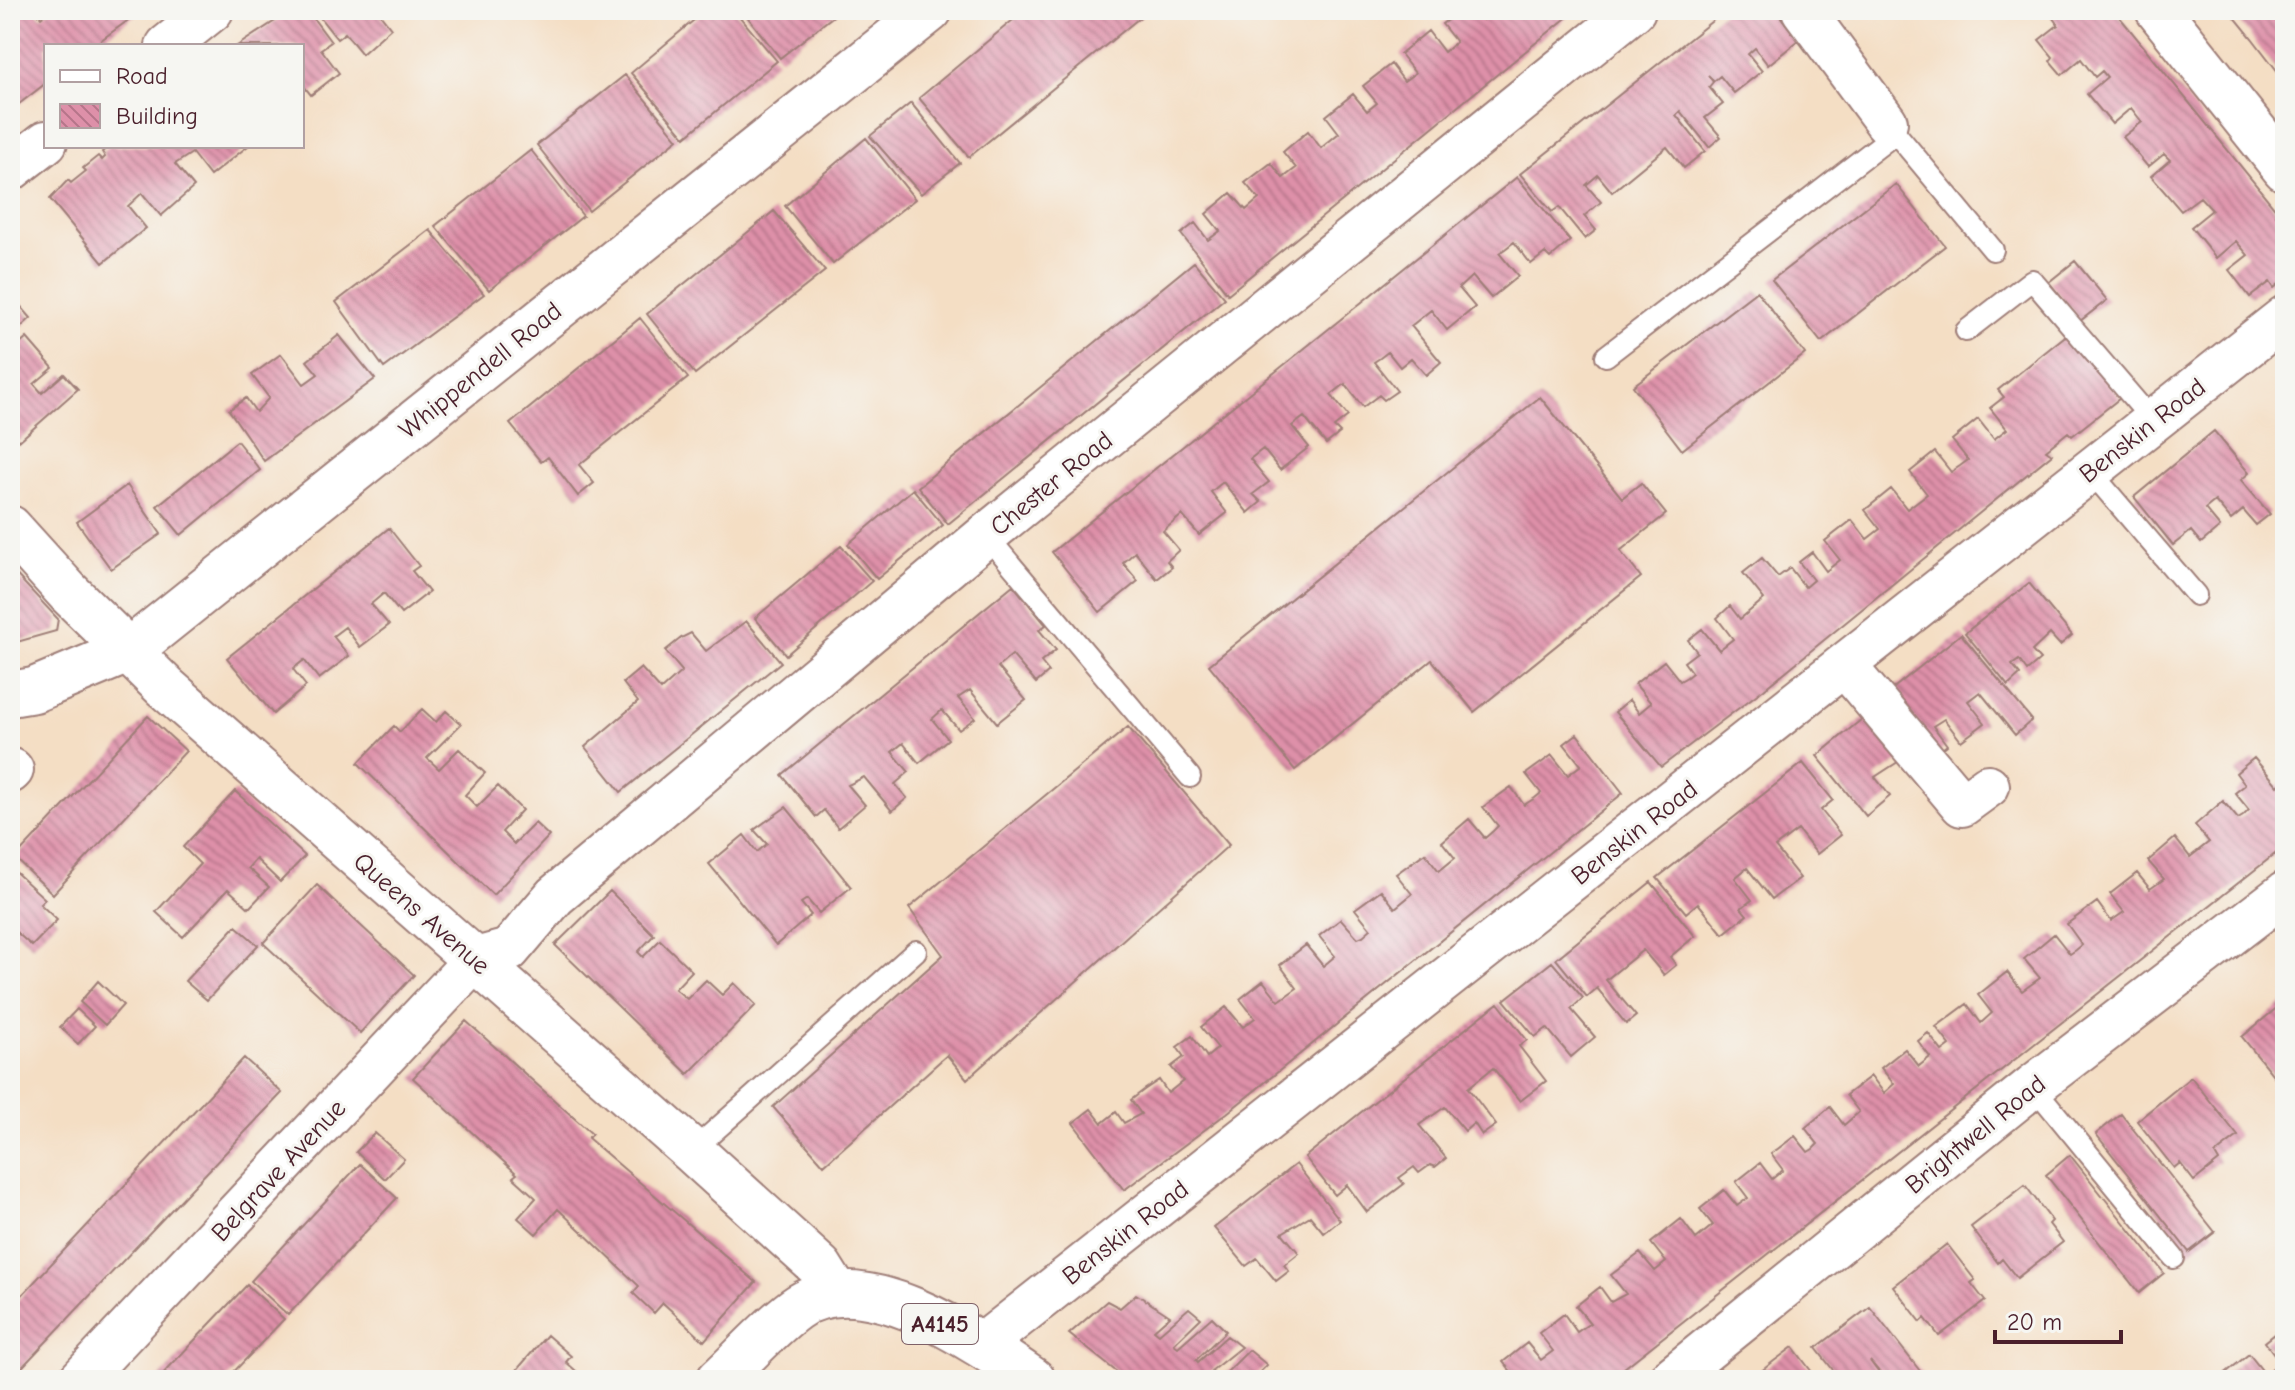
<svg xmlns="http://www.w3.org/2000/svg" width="2295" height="1390" font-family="'Comic Neue',sans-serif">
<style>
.building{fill:url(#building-back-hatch)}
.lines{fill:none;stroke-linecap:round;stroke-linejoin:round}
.service-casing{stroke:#9f7e78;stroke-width:24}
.minor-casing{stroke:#9f7e78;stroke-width:46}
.tertiary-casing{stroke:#9f7e78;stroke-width:48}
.primary-casing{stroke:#9f7e78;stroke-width:48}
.service{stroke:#fff;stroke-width:20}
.minor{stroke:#fff;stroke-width:42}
.tertiary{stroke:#fff;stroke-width:44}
.primary{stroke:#fff;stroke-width:44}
.labels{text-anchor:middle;stroke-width:6;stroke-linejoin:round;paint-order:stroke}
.shield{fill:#f6f6f2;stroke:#7e6067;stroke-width:2}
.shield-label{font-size:24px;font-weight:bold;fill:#4a1f2b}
.street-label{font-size:26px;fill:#4a1f2b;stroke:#f6f6f2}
</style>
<defs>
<pattern id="building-back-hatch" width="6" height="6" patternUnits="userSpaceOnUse" patternTransform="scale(2)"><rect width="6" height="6" fill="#de90a9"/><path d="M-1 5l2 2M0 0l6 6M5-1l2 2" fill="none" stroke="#b6758a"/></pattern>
</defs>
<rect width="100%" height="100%" fill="#f6f6f2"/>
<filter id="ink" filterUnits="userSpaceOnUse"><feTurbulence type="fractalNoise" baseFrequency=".0125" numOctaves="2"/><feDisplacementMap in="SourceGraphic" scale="16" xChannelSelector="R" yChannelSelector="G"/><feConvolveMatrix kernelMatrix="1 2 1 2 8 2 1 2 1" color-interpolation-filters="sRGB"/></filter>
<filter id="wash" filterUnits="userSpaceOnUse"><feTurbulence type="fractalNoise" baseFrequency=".006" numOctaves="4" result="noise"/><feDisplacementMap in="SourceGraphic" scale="32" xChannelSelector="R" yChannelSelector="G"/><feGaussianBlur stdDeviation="1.8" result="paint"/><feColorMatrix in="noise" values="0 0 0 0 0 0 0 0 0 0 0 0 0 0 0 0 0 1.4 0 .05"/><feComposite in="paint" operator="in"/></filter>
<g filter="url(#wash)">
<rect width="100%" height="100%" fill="#f4dec4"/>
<g id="blocks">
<path class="building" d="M10,10H35L41,17L51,10H142L93,46H46V83L10,111Z
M283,10H307L331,42L321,49L339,73L311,95L302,84V46H237L284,15Z
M314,10H377L391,28L362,54L345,33L337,39Z
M706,10H734L777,61L685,137L631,73Z
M742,10H841L780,58Z
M1025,10H1149L969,157L919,98Z
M1461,10H1476L1483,20L1496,10H1576L1228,294L1181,234L1195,223L1208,240L1220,231L1206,214L1231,193L1246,210L1259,199L1245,183L1271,163L1283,178L1296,168L1283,152L1308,131L1321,148L1339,133L1326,116L1353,94L1367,111L1377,103L1363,86L1391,64L1404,81L1415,73L1400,54L1428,31L1444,52L1456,42L1442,24Z
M1726,10H1775L1799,40L1768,65L1755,48L1748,54L1762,71L1734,93L1720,76L1714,81L1708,75L1713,82L1709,87L1723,104L1705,118L1721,137L1709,147L1680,111L1676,115L1705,151L1684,168L1667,147L1612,192L1598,175L1586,185L1601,202L1584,216L1596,230L1585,239L1559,207L1552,212L1520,174Z
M2047,10H2114L2278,212L2276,215L2285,225V279L2274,288L2270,282L2250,297L2229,270L2248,255L2236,241L2216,258L2191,227L2212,210L2200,197L2181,211L2151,176L2170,160L2164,154L2148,167L2123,137L2142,122L2131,108L2112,124L2087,94L2107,77L2102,71L2095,77L2081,59L2062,75L2050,61L2053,57L2039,40L2058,25Z
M2229,10H2285V81L2252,38Z
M625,75L678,139L589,211L537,145Z
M911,103L960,163L921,194L870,136Z
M866,138L915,199L833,264L785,206Z
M109,146H248L210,176L192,153L175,164L194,187L161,216L142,193L128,206L146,228L103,263L50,199L68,180L71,183L86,171L83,168L98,156L102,160L105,157L102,152Z
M531,150L583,216L489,290L435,226Z
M1517,177L1570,241L1550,258L1545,253L1531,264L1514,242L1505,249L1499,253L1518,276L1491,298L1472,276L1459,288L1475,307L1458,321L1447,330L1431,310L1411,326L1441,362L1426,375L1411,358L1400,367L1388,352L1380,358L1374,362L1397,391L1384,400L1379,395L1363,407L1345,384L1331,395L1348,416L1334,427L1340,433L1326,444L1304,417L1292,426L1309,447L1294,459L1280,470L1263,449L1250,459L1269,482L1253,494L1261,502L1248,513L1223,482L1211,492L1227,513L1199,535L1182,515L1163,531L1179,550L1167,561L1172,567L1157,579L1135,552L1123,563L1138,581L1100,612L1052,552Z
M1896,184L1945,246L1821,342L1772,280Z
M774,211L825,271L695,374L647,314Z
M430,230L484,294L384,368L336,302Z
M2075,261L2107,300L2080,321L2049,282Z
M1194,262L1225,298L948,524L918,487Z
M1757,291L1805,354L1682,450L1633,386Z
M10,294L31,318L10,337Z
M640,318L688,378L579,465L594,483L578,496L548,457L541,462L510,424Z
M2069,333L2120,398L2072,436L2068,432L2046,450L2052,454L1764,689L1661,767L1615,712L1629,700L1639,713L1651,703L1635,684L1664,661L1680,681L1687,677L1692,673L1684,662L1697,652L1688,640L1702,629L1719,650L1733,639L1717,618L1730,606L1740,619L1764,599L1743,573L1762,558L1778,577L1790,568L1805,587L1813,580L1799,562L1812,552L1826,571L1840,560L1825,541L1852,520L1867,539L1880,529L1865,510L1891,489L1907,509L1927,494L1910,472L1935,452L1951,472L1960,466L1968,460L1952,440L1978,419L1994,439L2007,429L1990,408L2004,397L1998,390Z
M339,335L375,379L264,461L229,410L246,398L256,412L269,398L252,375L281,354L304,384L318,374L307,361Z
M27,338L53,368L34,384L42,393L64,374L78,389L19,441L10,431V353Z
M1540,397L1622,498L1641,483L1666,514L1620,551L1641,577L1474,712L1432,660L1295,770L1209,665Z
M2214,431L2249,473L2241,480L2270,514L2256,525L2243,510L2231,520L2215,501L2205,509L2220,527L2201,543L2191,531L2173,545L2134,497Z
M237,441L260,470L181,535L157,506Z
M127,485L161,534L111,569L77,522Z
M913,489L943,525L877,579L848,544Z
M389,528L419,566L412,571L429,592L401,614L384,593L371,604L389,625L360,647L345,627L333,636L349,656L319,679L304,660L293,669L306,686L273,714L227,658Z
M841,546L872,581L786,655L755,618Z
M10,568L58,619L56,631L10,644Z
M2029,583L2072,635L2060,645L2050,634L2032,651L2040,660L2027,671L2019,660L2012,665L2020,675L2008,686L1965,633Z
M1013,585L1046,625L1039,630L1056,650L1041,662L1049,672L1036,683L1012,655L998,667L1026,700L1007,715L997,723L970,690L958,698L975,718L959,730L942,710L932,719L948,739L919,763L903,743L892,752L909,772L895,784L907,798L892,811L864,777L848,785L865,805L838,828L824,810L816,817L782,775Z
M746,621L781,662L621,792L585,747L638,702L623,683L641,668L661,690L682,671L665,651L681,638L691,633L706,651Z
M1961,634L2032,720L2015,735L1980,692L1968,701L1985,723L1961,741L1944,719L1933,726L1947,745L1932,757L1885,695Z
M422,709L436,722L446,711L461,724L427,758L439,769L459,749L485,773L465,795L477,807L498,786L522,810L502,832L514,844L535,823L549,836L493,895L358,763L394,726L400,732Z
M1873,710L1907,756L1875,777L1890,796L1866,816L1817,756Z
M148,716L186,751L53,894L15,858Z
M1128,727L1229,845L967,1079L947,1055L824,1165L773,1107L943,955L909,908Z
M1577,734L1623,793L1227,1113L1124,1190L1073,1123L1091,1109L1102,1123L1116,1112L1124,1123L1141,1114L1131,1100L1144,1090L1159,1080L1168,1093L1183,1081L1171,1067L1184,1057L1177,1047L1192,1036L1207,1057L1218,1048L1201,1027L1226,1007L1243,1027L1255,1018L1240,999L1263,981L1279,1001L1297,988L1280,965L1306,945L1323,966L1328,962L1335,956L1319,936L1341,919L1358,938L1363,936L1371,929L1355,909L1381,890L1395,908L1412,894L1396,874L1425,853L1439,871L1455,858L1442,842L1469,819L1485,838L1493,831L1498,826L1483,807L1511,787L1524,805L1535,798L1541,793L1526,774L1552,755L1568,775L1581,765L1564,744Z
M2254,758L2278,786L2285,779V845L2275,854L1609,1380H1518L1503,1362L1527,1343L1541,1360L1553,1351L1539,1333L1564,1314L1577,1332L1590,1323L1576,1306L1600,1287L1611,1302L1626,1294L1611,1275L1640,1253L1655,1271L1666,1262L1651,1243L1681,1219L1696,1239L1713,1225L1700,1209L1724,1190L1737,1206L1748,1198L1736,1182L1760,1163L1772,1179L1783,1170L1771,1154L1795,1136L1808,1152L1813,1149L1818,1144L1805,1128L1830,1107L1844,1125L1859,1112L1846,1095L1871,1076L1884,1093L1894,1084L1881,1068L1905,1049L1919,1066L1930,1057L1918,1041L1928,1033L1942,1051L1950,1045L1936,1027L1967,1004L1981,1023L1992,1013L1978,995L2007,972L2022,991L2040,978L2024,959L2054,934L2070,954L2076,950L2082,945L2067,924L2097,902L2111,921L2124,912L2110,894L2137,873L2150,889L2164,879L2148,861L2175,838L2190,857L2209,842L2195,825L2223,801L2238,819L2243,816L2249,810L2235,793L2245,785L2236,773Z
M1803,763L1833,800L1821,810L1841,835L1817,854L1798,830L1775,847L1800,878L1772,899L1747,868L1735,878L1752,900L1741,908L1747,915L1723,934L1698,903L1686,913L1657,878Z
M235,791L305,856L280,882L256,859L248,868L269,887L249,908L228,889L183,937L156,912L200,864L183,847Z
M786,807L851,887L819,913L807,899L801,903L811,915L776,945L709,864L744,835L757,852L767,844L754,830Z
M10,867L45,899L40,904L57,920L32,946L15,931L10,937Z
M1651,882L1695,936L1670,957L1676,965L1664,975L1643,950L1606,980L1636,1016L1626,1024L1597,988L1587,997L1556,959Z
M317,885L414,975L360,1033L263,943Z
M610,891L654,935L638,952L643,957L660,940L692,971L675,989L687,999L706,980L722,995L734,983L756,1005L688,1074L555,945Z
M236,926L258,945L207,1000L185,981Z
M1552,962L1583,998L1571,1009L1595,1037L1571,1057L1547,1028L1535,1037L1504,1000Z
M98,981L123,1005L105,1025L80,1002Z
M2285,1001V1090L2242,1037Z
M1498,1003L1527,1040L1519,1046L1546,1081L1520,1101L1493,1068L1468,1088L1496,1125L1482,1135L1474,1123L1465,1131L1445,1107L1419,1125L1446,1158L1435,1167L1430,1165L1419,1173L1414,1167L1399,1178L1404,1184L1367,1212L1347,1185L1335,1195L1305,1157Z
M77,1009L95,1026L78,1044L60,1027Z
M466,1021L592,1134L588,1138L756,1282L704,1341L663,1303L654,1313L633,1293L639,1286L558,1209L536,1234L518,1218L536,1198L513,1177L517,1174L413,1078Z
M244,1058L282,1093L10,1380V1308Z
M2191,1077L2238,1136L2215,1154L2219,1161L2194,1181L2180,1163L2174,1168L2137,1121Z
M2121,1114L2215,1232L2189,1252L2096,1134Z
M375,1133L404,1159L385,1179L356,1152Z
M2070,1155L2164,1273L2139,1293L2046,1175Z
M360,1164L397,1198L288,1315L251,1281Z
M1296,1164L1340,1220L1324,1233L1310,1216L1282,1233L1299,1253L1284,1265L1289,1271L1276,1281L1257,1258L1246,1266L1214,1228Z
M2025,1185L2052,1221L2049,1224L2063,1242L2017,1278L2002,1259L1998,1263L1971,1227Z
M1947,1244L1975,1280L1971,1283L1985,1301L1939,1336L1925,1318L1921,1322L1893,1286Z
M247,1285L284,1319L247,1358L226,1380H157Z
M1136,1294L1170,1316L1154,1330L1159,1334L1189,1308L1201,1318L1174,1344L1178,1347L1212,1317L1226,1331L1196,1360L1198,1362L1227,1336L1241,1347L1211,1371L1220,1379L1249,1350L1267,1365L1252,1380H1127L1069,1334L1107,1301L1120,1308Z
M1870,1307L1927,1380H1886L1870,1361L1884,1380H1841L1816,1348Z
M2280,1330L2285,1336V1380H2217L2249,1354L2265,1374L2280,1362L2265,1342Z
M547,1335L571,1356L566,1362L586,1380H526L516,1371Z
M1793,1347L1818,1380H1750L1774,1361Z"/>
</g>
</g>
<g filter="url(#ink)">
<use href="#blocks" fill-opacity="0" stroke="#9f7e78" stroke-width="2"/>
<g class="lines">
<g class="service-casing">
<path id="service" d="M1889,125L1993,250
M1966,331L2032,280L2153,421
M1606,356L1896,133
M2090,471L2196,595
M986,535L1190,777
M2033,1086L2174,1258
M692,1151L916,951"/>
</g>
<g class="minor-casing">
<path id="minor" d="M1803,10L1886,122
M167,46L212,10
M10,170L46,142
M1845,666L1962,805L1988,786
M10,772L12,770
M982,1345L2285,317
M80,1380L476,959L509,950L555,896L986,535L1634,10
M1669,1380L2033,1086L2285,893"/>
</g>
<g class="tertiary-casing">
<path id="tertiary" d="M2158,10L2285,169
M10,528L68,592L165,687L692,1151L820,1267L837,1294
M10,694L34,690L130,650L930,10"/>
</g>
<g class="primary-casing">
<path id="primary" d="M719,1380C744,1357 768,1329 795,1309C861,1260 978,1342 1033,1380"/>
</g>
<use href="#service" class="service"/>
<use href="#minor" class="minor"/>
<use href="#tertiary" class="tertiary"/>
<use href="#primary" class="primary"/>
</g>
</g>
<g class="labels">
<rect class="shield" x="902" y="1304" width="76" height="40" rx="6"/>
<g class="shield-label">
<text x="940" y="1332">A4145</text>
</g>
<g class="street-label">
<text transform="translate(480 370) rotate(-39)" y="9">Whippendell Road</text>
<text transform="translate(2142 430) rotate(-38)" y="9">Benskin Road</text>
<text transform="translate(1051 483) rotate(-39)" y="9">Chester Road</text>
<text transform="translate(1634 832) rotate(-38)" y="9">Benskin Road</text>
<text transform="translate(422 913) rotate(41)" y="9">Queens Avenue</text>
<text transform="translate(1975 1134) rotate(-39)" y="9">Brightwell Road</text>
<text transform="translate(278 1170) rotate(-47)" y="9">Belgrave Avenue</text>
<text transform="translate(1125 1232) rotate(-38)" y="9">Benskin Road</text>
</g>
</g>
<rect width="2295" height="1390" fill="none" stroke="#f6f6f2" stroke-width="40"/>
<rect x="44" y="44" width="260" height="104" fill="#f6f6f2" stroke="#b1a0a2" stroke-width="2"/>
<rect x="60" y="70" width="40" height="12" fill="#ffffff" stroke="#b1a0a2" stroke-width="2"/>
<text x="116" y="84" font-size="24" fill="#4a1f2b">Road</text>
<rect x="60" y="104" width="40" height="24" fill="url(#building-back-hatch)" stroke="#b1a0a2" stroke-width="2"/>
<text x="116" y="124" font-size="24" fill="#4a1f2b">Building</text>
<path d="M1995 1330v12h126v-12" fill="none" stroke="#4a1f2b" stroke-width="4"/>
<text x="2007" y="1330" font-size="24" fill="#4a1f2b" stroke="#f6f6f2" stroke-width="6" paint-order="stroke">20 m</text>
</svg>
